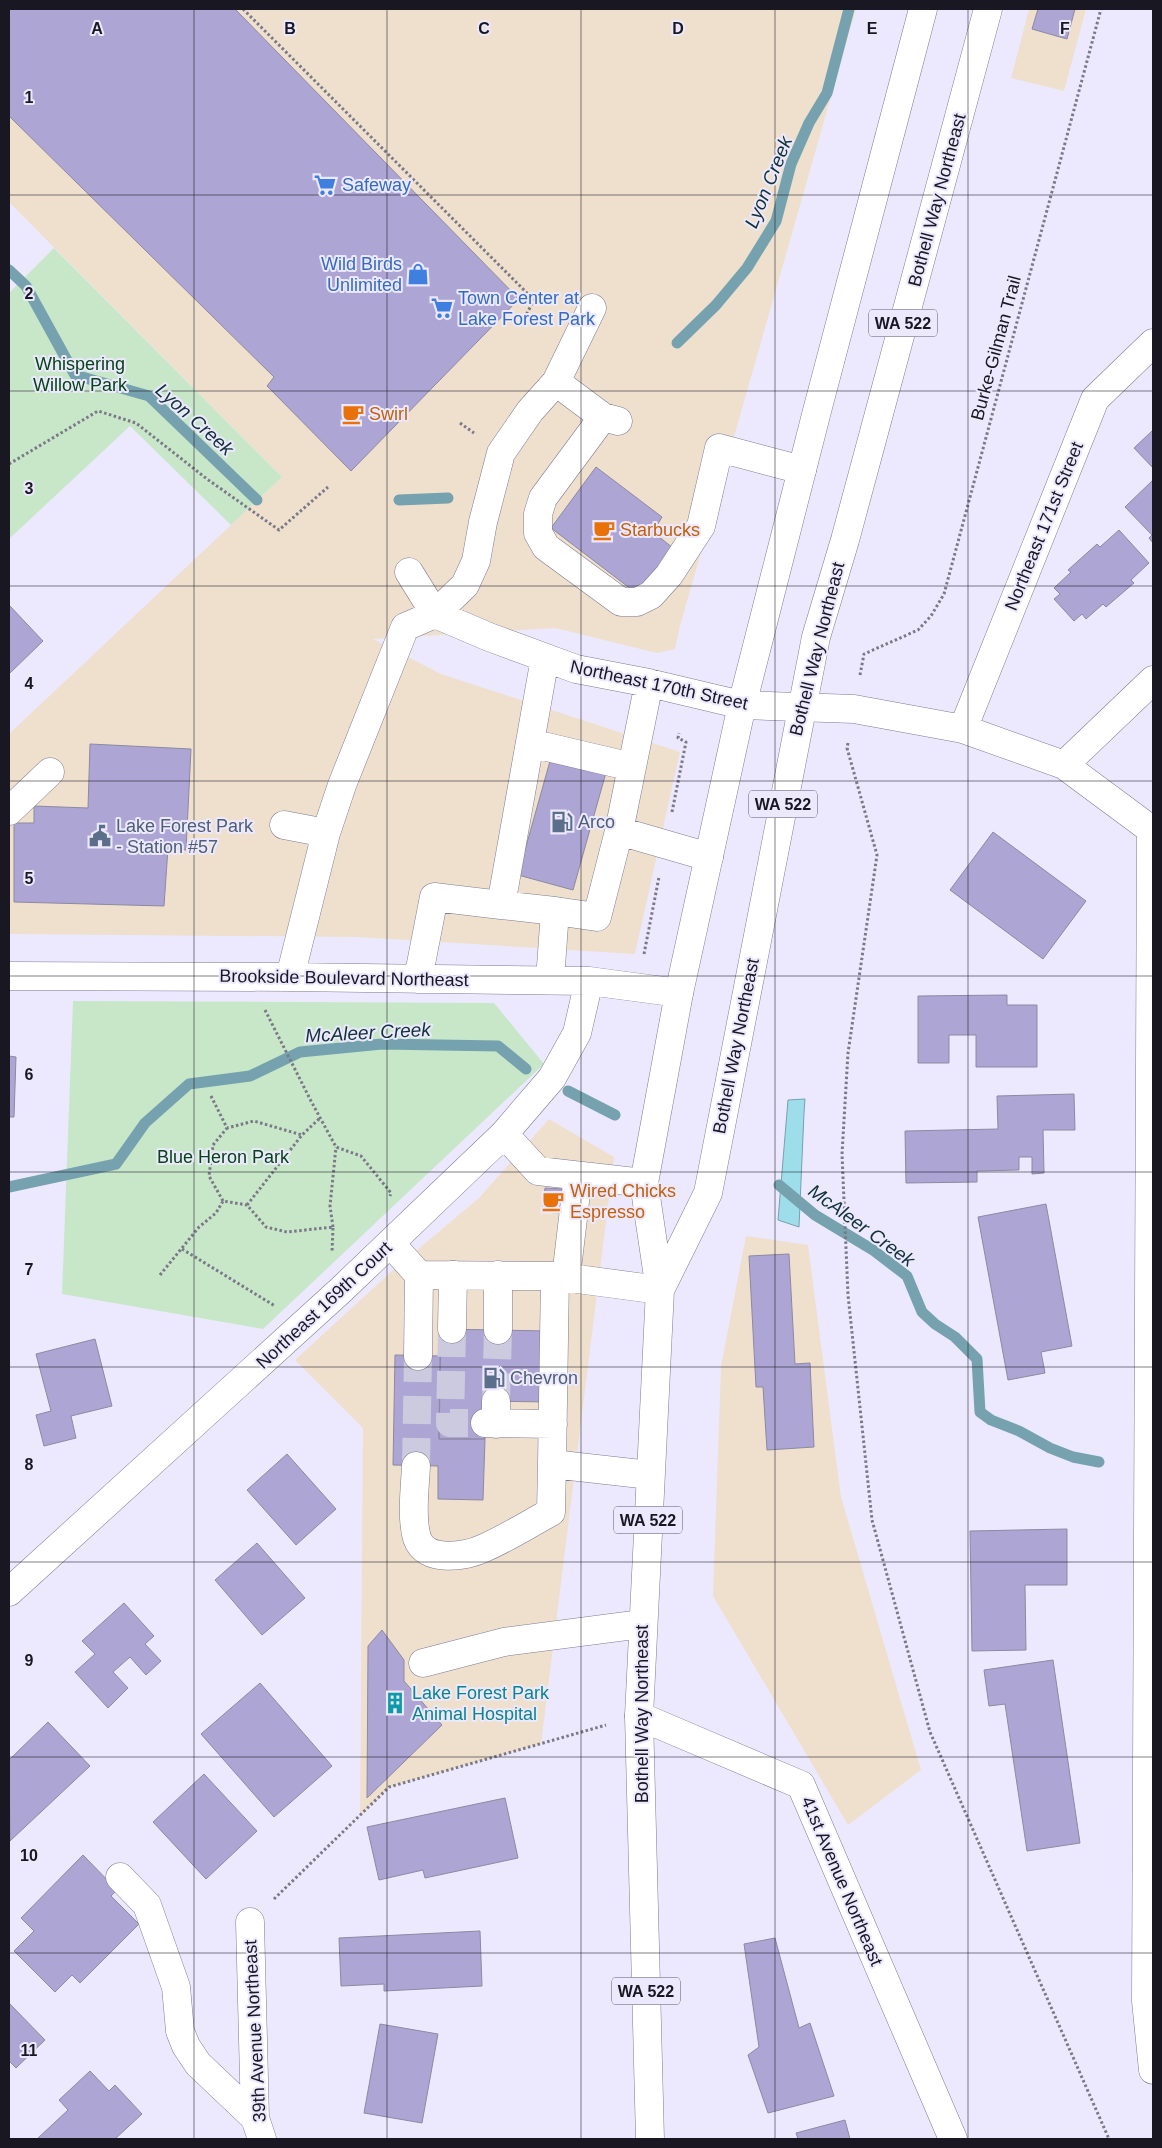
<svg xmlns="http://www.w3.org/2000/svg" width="1162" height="2148" font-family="Arial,sans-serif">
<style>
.commercial{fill:#eee0cd}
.green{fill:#c8e7c9}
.water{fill:#9ddeea;stroke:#75a2ae}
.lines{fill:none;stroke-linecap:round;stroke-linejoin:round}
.stream{stroke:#75a2ae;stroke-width:11}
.building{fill:#ada5d3;stroke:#8d89a2}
.minor-tunnel{stroke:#cccade;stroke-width:28;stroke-dasharray:28 14;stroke-linecap:butt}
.minor-casing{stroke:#7e7a92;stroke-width:29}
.major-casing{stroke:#7e7a92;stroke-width:29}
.path{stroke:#7b7888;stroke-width:3;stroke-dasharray:2.5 2.5;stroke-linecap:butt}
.minor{stroke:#fff;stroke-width:28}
.major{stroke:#fff;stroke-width:28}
.grid{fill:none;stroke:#191721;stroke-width:1;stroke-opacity:0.55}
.labels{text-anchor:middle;stroke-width:4;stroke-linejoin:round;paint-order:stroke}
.shield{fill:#ece9ff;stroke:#585664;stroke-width:1}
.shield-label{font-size:16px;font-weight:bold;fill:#191721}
.shop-label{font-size:18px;fill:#366cbe;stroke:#ece9ff;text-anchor:start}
.street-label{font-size:18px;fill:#191721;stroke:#ece9ff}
.park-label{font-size:18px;fill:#064414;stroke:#ece9ff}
.food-label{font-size:18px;fill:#c56008;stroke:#ece9ff;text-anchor:start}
.service-label{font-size:18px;fill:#4e5e75;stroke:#ece9ff;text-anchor:start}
.culture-label{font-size:18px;fill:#0d838f;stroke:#ece9ff;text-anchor:start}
.water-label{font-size:19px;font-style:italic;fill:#113137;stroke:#ece9ff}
.grid-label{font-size:16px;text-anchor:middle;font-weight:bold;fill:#191721;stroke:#ece9ff;stroke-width:4;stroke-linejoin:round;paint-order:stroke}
</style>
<rect width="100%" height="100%" fill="#ece9ff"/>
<path class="commercial" d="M9,9H856L680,626L675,649L657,653L555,628L373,639L441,674L680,752L635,954L357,937L9,934V734L282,477L9,202Z
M1029,9H1086L1064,91L1011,78Z
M549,1119L614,1157L541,1744L389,1787L360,1816L363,1428L295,1360L392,1271L479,1198Z
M746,1236L808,1245L841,1497L921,1770L848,1825L713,1596L721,1366Z"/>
<path class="green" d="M54,248L282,477L231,525L130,426L9,539V293Z
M73,1001L494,1003L544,1064L263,1329L62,1294Z"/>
<path class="water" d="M805,1099L804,1113L799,1227L778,1220L788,1100Z"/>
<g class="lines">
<path class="stream" d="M9,270L26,286L75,375L149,396L257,500
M677,343L716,305L747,268L776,221L791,164L809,123L827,93L849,9
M399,500L448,498
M568,1091L615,1115
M779,1185L815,1215L873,1250L907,1276L922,1312L935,1324L955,1337L977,1359L980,1412L991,1420L1019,1431L1050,1448L1073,1457L1099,1462
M9,1187L116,1164L145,1123L189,1084L250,1076L300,1052L382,1044L498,1046L526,1069"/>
</g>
<path class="building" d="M9,9H235L519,299L351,471L267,386L274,377L9,116Z
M1038,9H1075L1067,39L1032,29Z
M1152,431L1153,432V468L1134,448Z
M596,467L662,517L653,532L673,548L640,596L551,528Z
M1153,480V543L1149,538L1152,535L1125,507Z
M1119,530L1149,563L1131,580L1134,583L1106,607L1103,604L1086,619L1082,614L1074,621L1054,599L1060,594L1054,588L1071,572L1068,570L1097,544L1100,547Z
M9,605L43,641L9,674Z
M90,744L191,749L186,850L168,848L164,906L14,902V823H34V806L88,808Z
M552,754L607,769L573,890L518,875Z
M993,832L1086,901L1043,959L950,890Z
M1007,995V1005H1037V1067H976V1035H949V1063H918V996Z
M9,1056L16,1057L14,1117H9Z
M1074,1094L1075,1130H1043L1044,1173L1032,1174V1157H1019V1170L977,1171V1182L906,1183L905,1131L998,1129L997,1096Z
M545,1188L563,1189L560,1213L542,1212Z
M1046,1204L1072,1346L1041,1352L1045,1373L1008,1380L978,1217Z
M789,1254L795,1364L810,1363L814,1447L767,1450L763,1387H756L749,1256Z
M441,1329L549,1331L548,1402L485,1401V1439H439Z
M95,1339L112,1406L71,1416L76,1438L44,1446L36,1415L51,1411L36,1354Z
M395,1355L440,1356L439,1439H485L483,1500L438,1499V1466L393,1465Z
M287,1454L336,1509L296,1545L247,1490Z
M1067,1529V1585H1025L1026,1650L972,1651L970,1531Z
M257,1543L305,1598L262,1635L215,1580Z
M124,1603L154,1636L145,1644L161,1661L146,1675L130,1657L113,1672L128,1688L108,1708L75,1672L95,1654L82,1641Z
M382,1630L404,1660V1681L442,1725L367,1798L368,1646Z
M1053,1660L1080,1843L1027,1851L1005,1704L989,1706L984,1670Z
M260,1683L332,1766L274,1817L201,1734Z
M48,1722L90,1766L10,1841L9,1760Z
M204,1774L257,1831L206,1879L153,1822Z
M505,1798L518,1858L425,1878L423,1870L379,1880L367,1827Z
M83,1855L117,1890L111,1896L139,1924L80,1983L72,1975L55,1992L14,1951L34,1931L21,1918Z
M480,1931L482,1986L384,1991V1984L341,1986L339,1938Z
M775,1938L799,2028L810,2023L834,2096L768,2113L748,2055L759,2047L744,1944Z
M9,2003L45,2040L16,2068L9,2061Z
M380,2024L438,2034L422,2123L364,2113Z
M90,2071L109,2091L115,2085L142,2114L115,2139H37L68,2110L59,2100Z
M845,2120L850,2139H798L796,2133Z"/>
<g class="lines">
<path class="minor-tunnel" d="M452,1329L450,1423H485
M496,1401L498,1330
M416,1466L418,1356"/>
<g class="minor-casing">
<path id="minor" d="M556,382L603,417L618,421
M603,417L543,498L538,514V533L546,547L621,602H637L651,595L669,575L701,526L719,448L802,470
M409,572L435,614
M435,614L489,637L576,669L649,683L742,705L854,709L963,729L1064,765L1153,831
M963,729L1095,399L1153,343
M530,743L632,767
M1064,765L1153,680
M9,811L50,772
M284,825L326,833
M1151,830L1146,2001L1153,2070
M619,831L649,683
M501,905L555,911L550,980
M555,911L597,917L619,831L709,857
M9,976L290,977L589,981L679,993
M290,977L326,833L342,785L405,627L435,614L465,585L476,561L483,522L501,453L530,411L556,382L592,308
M418,979L434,897L501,905L545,658
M504,1134L538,1171L644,1183
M391,1244L419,1275L555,1276L660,1290
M555,1276L552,1464L650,1475
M566,1277L578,1176
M452,1329L453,1275
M498,1330V1275
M418,1356L419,1275
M496,1401V1424
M485,1423L553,1424
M416,1466C415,1487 411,1518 417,1538C425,1563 466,1557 484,1548C507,1538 529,1524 551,1512L552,1464
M9,1592L342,1289L504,1134L552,1078L577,1033L589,981
M423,1663L504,1642L642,1624
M639,1716L801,1785L953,2139
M120,1877L147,1905L176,1987L180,2031L186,2046L198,2064L255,2118
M250,1922L255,2118L262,2139"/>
</g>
<g class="major-casing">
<path id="major" d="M660,1290L708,1193L816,637L845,540L988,9
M650,2139L639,1716L660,1290L644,1183L679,993L742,705L817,411L923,9"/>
</g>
<path class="path" d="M243,9L534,300L526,315
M460,423L474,433
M9,464L98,411L136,423L207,479L279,530L328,487
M860,675L864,654L918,630L931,616L944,594L1101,9
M848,743L847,748L877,855L848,1053L842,1154L848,1295L872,1520L930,1732L1109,2139
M672,812L686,742L678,738L679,733
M644,954L659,877
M265,1010L311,1101L336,1147L361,1156L391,1193L390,1196
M211,1096L227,1128L254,1121L302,1135
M223,1201L209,1176L213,1145L227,1128
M247,1205L302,1135L320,1118
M333,1227L330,1206L336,1147
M182,1249L275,1306
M160,1275L199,1227L216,1213L223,1201L247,1205L266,1227L287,1232L333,1227L332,1252
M274,1899L389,1787L606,1725"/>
<use href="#minor" class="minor"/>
<use href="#major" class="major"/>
</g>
<path class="grid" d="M194,9V2139M387,9V2139M581,9V2139M775,9V2139M968,9V2139M9,195H1153M9,391H1153M9,586H1153M9,781H1153M9,976H1153M9,1172H1153M9,1367H1153M9,1562H1153M9,1757H1153M9,1953H1153"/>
<defs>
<g id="supermarket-bare" transform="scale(1.725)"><path d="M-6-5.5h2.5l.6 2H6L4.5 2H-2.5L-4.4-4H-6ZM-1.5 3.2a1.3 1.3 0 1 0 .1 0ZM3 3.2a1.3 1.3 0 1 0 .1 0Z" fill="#3f7fe0" stroke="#ece9ff" stroke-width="2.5" paint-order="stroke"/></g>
<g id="shop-bare" transform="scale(1.725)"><path d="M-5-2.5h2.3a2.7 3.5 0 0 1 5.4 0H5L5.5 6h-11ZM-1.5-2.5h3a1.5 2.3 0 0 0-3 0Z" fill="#3f7fe0" stroke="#ece9ff" stroke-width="2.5" paint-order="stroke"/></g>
<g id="cafe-bare" transform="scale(1.725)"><path d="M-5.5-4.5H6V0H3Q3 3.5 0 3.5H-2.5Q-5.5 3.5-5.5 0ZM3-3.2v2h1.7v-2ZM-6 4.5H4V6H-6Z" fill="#e8710a" stroke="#ece9ff" stroke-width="2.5" paint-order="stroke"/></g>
<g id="fuel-bare" transform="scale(1.725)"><path d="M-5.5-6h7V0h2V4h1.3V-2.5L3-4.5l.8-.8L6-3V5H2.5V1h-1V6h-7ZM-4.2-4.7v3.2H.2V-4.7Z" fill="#5c6f8a" stroke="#ece9ff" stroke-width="2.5" paint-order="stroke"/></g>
<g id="civic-bare" transform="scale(1.725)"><path d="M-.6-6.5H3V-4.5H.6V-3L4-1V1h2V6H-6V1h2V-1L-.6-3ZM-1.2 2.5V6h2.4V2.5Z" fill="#5c6f8a" stroke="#ece9ff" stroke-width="2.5" paint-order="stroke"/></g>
<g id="building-bare" transform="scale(1.725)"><path d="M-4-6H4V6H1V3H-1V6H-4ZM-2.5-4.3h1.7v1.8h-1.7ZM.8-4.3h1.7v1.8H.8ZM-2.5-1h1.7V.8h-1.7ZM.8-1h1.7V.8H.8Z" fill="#0f9aa8" stroke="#ece9ff" stroke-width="2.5" paint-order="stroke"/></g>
</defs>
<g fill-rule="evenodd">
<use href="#supermarket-bare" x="325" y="185"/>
<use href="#shop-bare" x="418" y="274"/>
<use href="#supermarket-bare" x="442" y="308"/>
<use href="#cafe-bare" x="353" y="414"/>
<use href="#cafe-bare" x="604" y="530"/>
<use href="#fuel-bare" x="562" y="822"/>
<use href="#civic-bare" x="100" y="836"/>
<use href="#cafe-bare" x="553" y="1201"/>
<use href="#fuel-bare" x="494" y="1378"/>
<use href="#building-bare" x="395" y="1703"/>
</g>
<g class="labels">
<g class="shield">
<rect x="869" y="309.5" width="68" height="27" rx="4"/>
<rect x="749" y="790.5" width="68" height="27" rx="4"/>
<rect x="614" y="1506.5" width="68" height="27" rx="4"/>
<rect x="612" y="1977.5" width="68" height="27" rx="4"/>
</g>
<g class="shield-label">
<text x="903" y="329">WA 522</text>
<text x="783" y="810">WA 522</text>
<text x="648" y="1526">WA 522</text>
<text x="646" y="1997">WA 522</text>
</g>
<g class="shop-label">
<text x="342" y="191">Safeway</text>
<text x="402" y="270" text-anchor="end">Wild Birds<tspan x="402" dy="21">Unlimited</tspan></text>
<text x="458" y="304">Town Center at<tspan x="458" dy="21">Lake Forest Park</tspan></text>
</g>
<g class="street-label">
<text transform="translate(937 200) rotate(-75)" y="6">Bothell Way Northeast</text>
<text transform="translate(996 348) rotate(-75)" y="6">Burke-Gilman Trail</text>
<text transform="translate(1044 526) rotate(-68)" y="6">Northeast 171st Street</text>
<text transform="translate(817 649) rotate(-76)" y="6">Bothell Way Northeast</text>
<text transform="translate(659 685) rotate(12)" y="6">Northeast 170th Street</text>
<text transform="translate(344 978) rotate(1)" y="6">Brookside Boulevard Northeast</text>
<text transform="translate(736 1046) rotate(-79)" y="6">Bothell Way Northeast</text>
<text transform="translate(324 1305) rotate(-43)" y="6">Northeast 169th Court</text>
<text transform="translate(642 1714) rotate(-90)" y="6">Bothell Way Northeast</text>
<text transform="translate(842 1881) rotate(67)" y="6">41st Avenue Northeast</text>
<text transform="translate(255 2031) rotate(-93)" y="6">39th Avenue Northeast</text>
</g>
<g class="park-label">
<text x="80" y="370">Whispering<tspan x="80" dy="21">Willow Park</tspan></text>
<text x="223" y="1163">Blue Heron Park</text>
</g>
<g class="food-label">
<text x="369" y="420">Swirl</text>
<text x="620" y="536">Starbucks</text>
<text x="570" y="1197">Wired Chicks<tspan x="570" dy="21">Espresso</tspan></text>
</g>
<g class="service-label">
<text x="578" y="828">Arco</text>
<text x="116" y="832">Lake Forest Park<tspan x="116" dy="21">- Station #57</tspan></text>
<text x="510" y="1384">Chevron</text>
</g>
<g class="culture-label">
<text x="412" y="1699">Lake Forest Park<tspan x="412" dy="21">Animal Hospital</tspan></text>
</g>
<g class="water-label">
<text transform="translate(768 182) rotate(-68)" y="7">Lyon Creek</text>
<text transform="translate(195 419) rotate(42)" y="7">Lyon Creek</text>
<text transform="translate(368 1032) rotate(-3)" y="7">McAleer Creek</text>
<text transform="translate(862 1225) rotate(36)" y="7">McAleer Creek</text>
</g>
</g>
<g class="grid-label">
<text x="97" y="34">A</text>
<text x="290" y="34">B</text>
<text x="484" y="34">C</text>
<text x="678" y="34">D</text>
<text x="872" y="34">E</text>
<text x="1065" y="34">F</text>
<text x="29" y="103">1</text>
<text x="29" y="299">2</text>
<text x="29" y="494">3</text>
<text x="29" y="689">4</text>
<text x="29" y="884">5</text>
<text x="29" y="1080">6</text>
<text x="29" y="1275">7</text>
<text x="29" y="1470">8</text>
<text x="29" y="1666">9</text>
<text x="29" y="1861">10</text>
<text x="29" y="2056">11</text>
</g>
<rect width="1162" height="2148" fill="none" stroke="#191721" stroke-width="20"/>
</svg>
